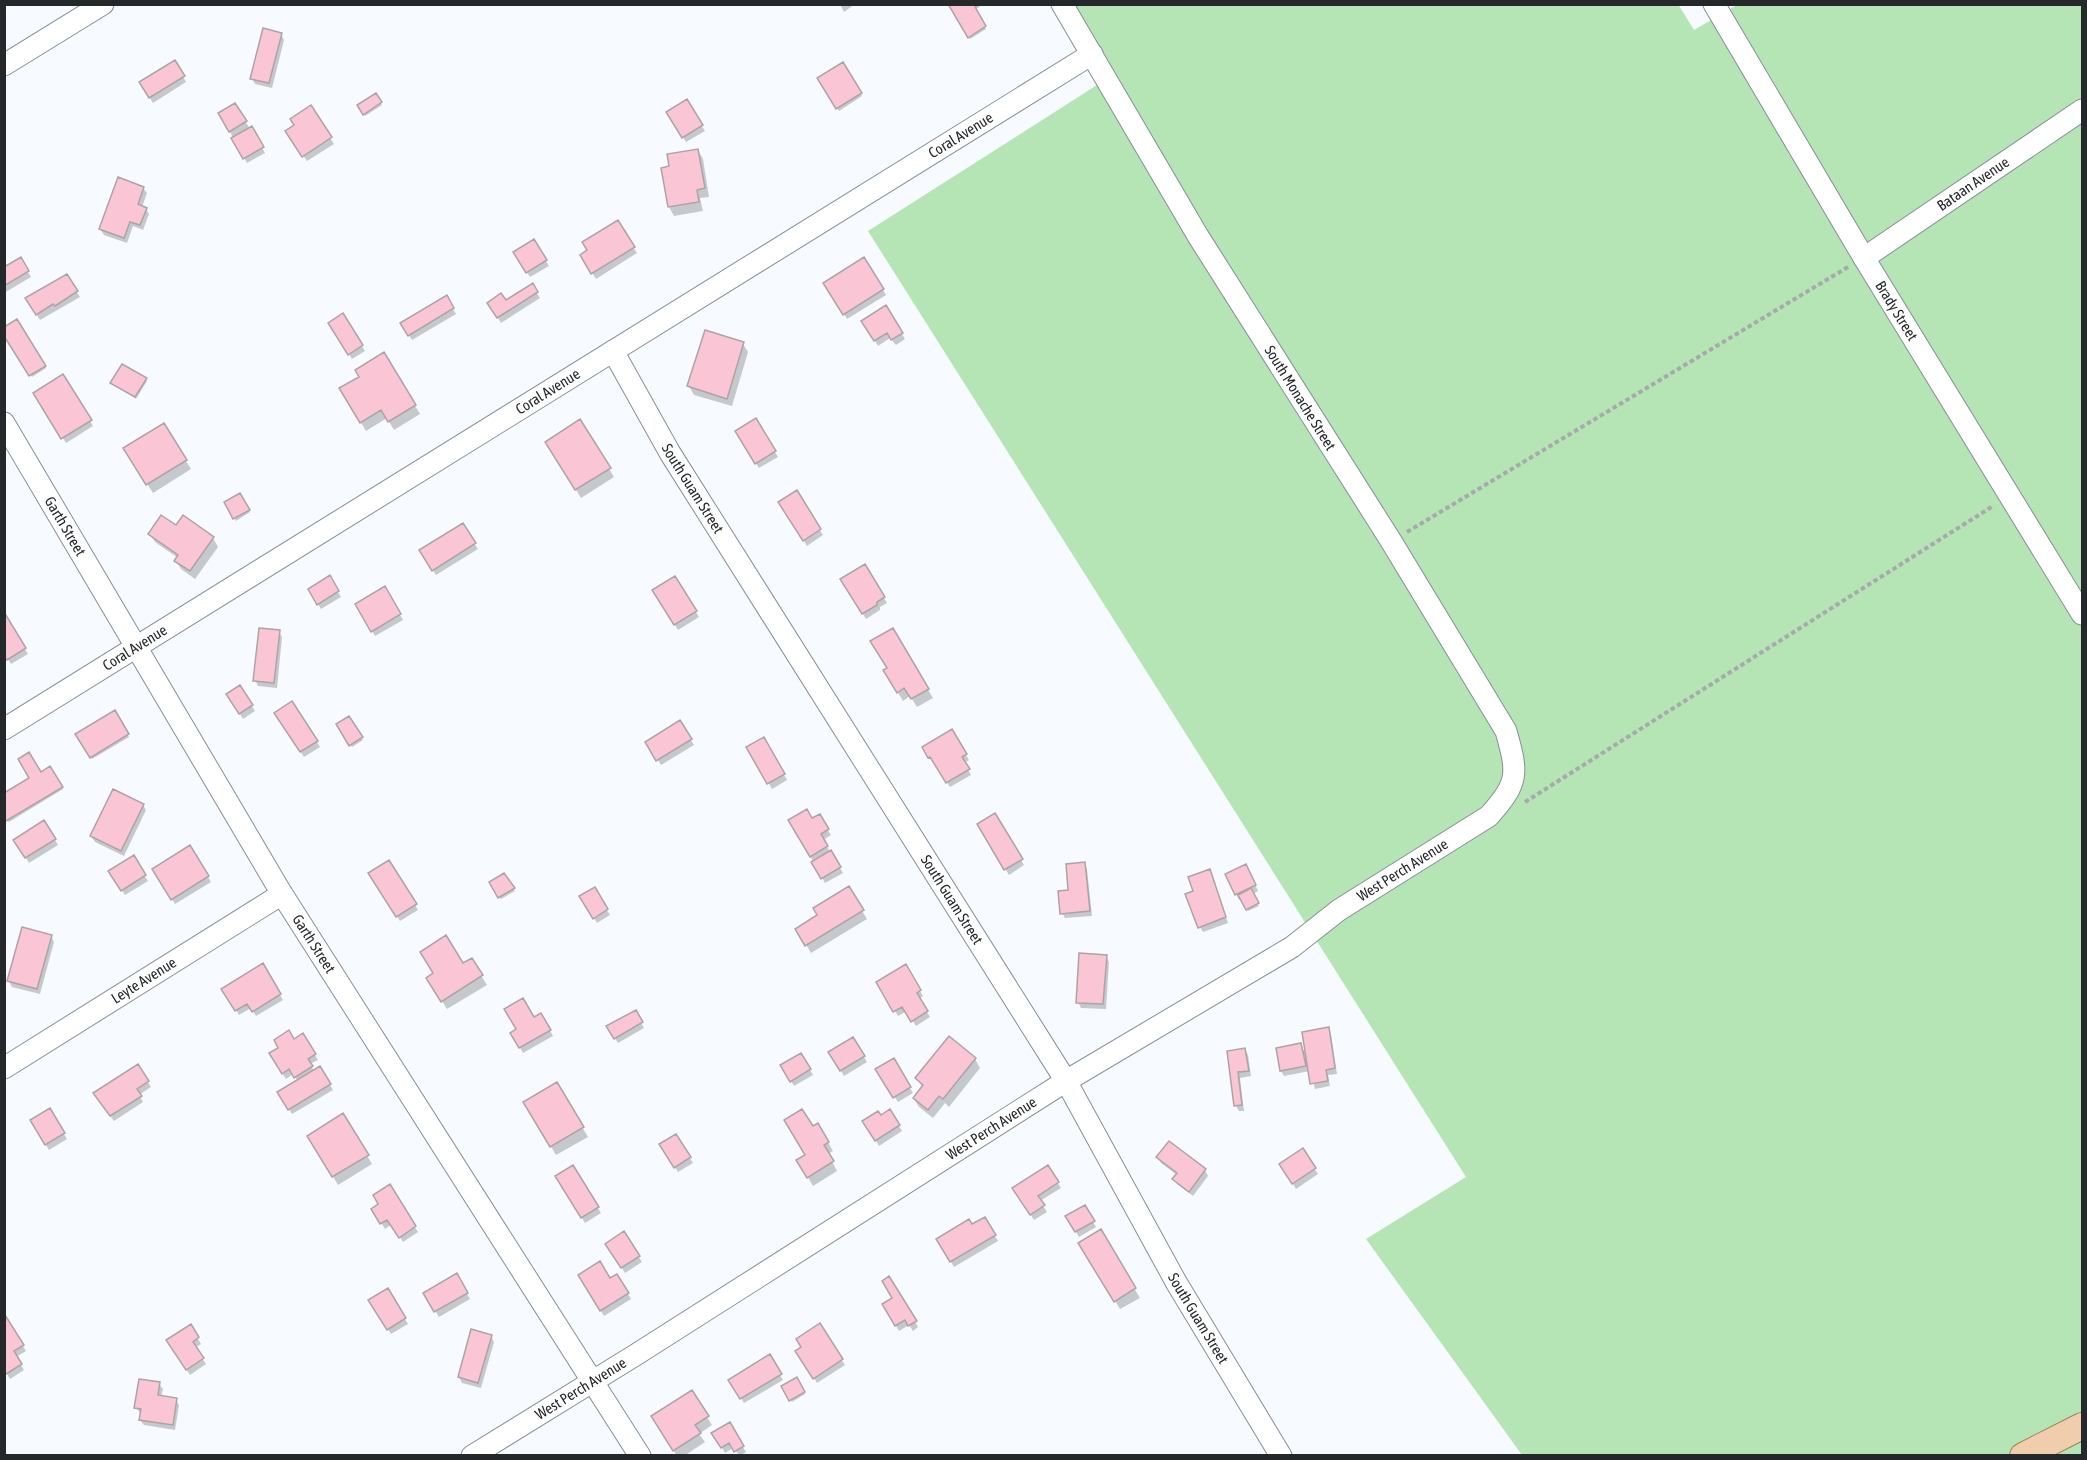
<svg xmlns="http://www.w3.org/2000/svg" width="2087" height="1460" font-family="'Asap Condensed',sans-serif">
<style>
.green{fill:#b5e4b5}
.shadow{fill:#0003}
.building{fill:#fac6d6;stroke:#afa2a5;stroke-width:1.5}
.lines{fill:none;stroke-linecap:round;stroke-linejoin:round}
.minor-casing{stroke:#868f97;stroke-width:23}
.major-casing{stroke:#a27f5c;stroke-width:28}
.path{stroke:#a6aaad;stroke-width:4;stroke-dasharray:4.5 3;stroke-linecap:butt}
.minor{stroke:#fff;stroke-width:21}
.major{stroke:#f0cead;stroke-width:26}
.labels{text-anchor:middle;stroke-width:5;stroke-linejoin:round;paint-order:stroke}
.street-label{font-size:15px;fill:#25282b;stroke:#fff}
</style>
<rect width="100%" height="100%" fill="#f7fbff"/>
<path class="green" d="M1678,4L1694,30L1737,5H2082V1455H1522L1366,1239L1466,1177L868,231L1108,78L1063,5Z"/>
<path class="shadow" d="M840,4H855L844,12Z
M949,4H983L975,10L986,29L970,39Z
M281,34L284,40L272,88L255,84L252,78Z
M174,62L186,82L153,103L141,83Z
M843,64L862,96L839,111L819,79Z
M376,95L382,105L365,116L359,106Z
M686,101L705,131L686,142L668,112Z
M235,105L265,153L247,163L220,114Z
M310,107L334,144L307,161L290,137Z
M698,150L703,159L709,197L700,198L703,211L674,216L669,207L663,169L671,167Z
M143,188L147,193L142,207L146,209L149,214L143,230L133,226L127,243L104,235L100,229Z
M617,222L637,253L596,279L582,256L589,251Z
M534,241L549,266L530,277L515,253Z
M20,259L31,277L4,293V269Z
M864,259L886,295L847,319L825,283Z
M66,276L80,297L40,320L27,299Z
M532,285L540,298L501,323L489,303L506,302Z
M446,297L456,314L412,340L402,323Z
M886,307L905,339L896,345L890,338L878,346L863,321Z
M343,315L365,351L352,359L330,323Z
M16,321L46,368L32,377L4,333Z
M743,344L748,352L732,406L694,395L689,386Z
M384,354L420,414L394,430L387,418L366,431L341,389L361,377Z
M63,376L93,426L66,443L35,393Z
M145,379L147,381L136,399L112,383Z
M755,420L778,457L759,468L737,432Z
M580,421L614,477L581,498L547,442Z
M163,425L191,469L153,493L125,449Z
M796,492L823,535L807,546L780,502Z
M240,495L250,512L236,521L226,503Z
M462,525L478,549L436,575L421,551Z
M176,527L213,538L218,547L195,579L181,569L176,561L178,558L155,542L150,534Z
M864,566L887,603L880,607V610L866,619L842,579Z
M329,577L341,597L321,609L310,590Z
M674,578L699,617L678,630L654,591Z
M384,588L403,620L375,636L357,605Z
M4,615L28,654L11,664L4,653Z
M892,630L933,698L917,707L910,696L903,701L885,671L889,669Z
M279,632L282,637L277,688L258,686L255,680Z
M240,687L255,711L243,719L228,695Z
M114,712L129,737L92,759L77,734Z
M349,718L363,740L352,747L338,725Z
M279,719L317,742L320,747L304,757Z
M680,722L694,745L661,765L647,742Z
M951,731L969,760L964,763L971,775L950,787L924,747Z
M763,739L787,780L772,789L748,747Z
M50,768L63,789L9,822L4,815L41,774Z
M143,805L146,810L124,856L95,842L91,836Z
M994,815L1024,865L1009,875L979,824Z
M819,816L831,835L823,840L843,873L825,883L790,820H811Z
M44,822L58,845L29,863L15,840Z
M190,847L211,882L175,904L154,870Z
M133,857L148,881L125,895L110,871Z
M389,862L418,910L400,921L370,873Z
M1084,863L1087,869L1092,916L1065,918L1062,913Z
M1249,871L1258,891L1253,894L1259,906L1248,911L1242,899L1239,900L1227,875Z
M504,875L515,891L501,899L491,882Z
M1212,876L1228,923L1203,932L1200,927L1195,892Z
M848,888L867,919L811,953L797,929L819,916Z
M594,889L610,915L597,923L581,896Z
M51,936L54,942L40,994L12,987L9,981Z
M1106,956L1109,962L1106,1009L1081,1008L1078,1002Z
M471,960L487,985L447,1009L433,987Z
M262,965L283,1000L256,1016L251,1008L239,1015L223,989Z
M905,966L923,996L919,999L930,1017L916,1026L907,1011L898,1016L878,982Z
M635,1012L644,1028L618,1043L608,1027Z
M541,1015L553,1036L523,1053L512,1034Z
M1328,1029L1331,1034L1337,1074L1328,1075L1330,1086L1315,1089L1310,1071L1284,1076L1281,1071L1300,1045L1307,1055Z
M302,1035L318,1060L310,1064L314,1071L320,1068L333,1090L292,1114L279,1092L298,1081L293,1074L286,1079L271,1054Z
M949,1038L975,1059L980,1068L949,1107L945,1103L933,1118L919,1107L914,1099L923,1088L917,1078Z
M853,1039L867,1062L844,1076L830,1052Z
M1245,1050L1248,1055L1251,1076L1240,1078L1244,1111H1239L1236,1106L1229,1052Z
M801,1055L813,1075L794,1086L782,1066Z
M893,1060L913,1093L898,1102L877,1069Z
M138,1066L151,1087L139,1095L143,1102L114,1121L98,1099Z
M557,1084L588,1137L556,1155L525,1103Z
M49,1110L67,1139L49,1150L32,1121Z
M890,1111L902,1131L879,1146L864,1121L880,1117Z
M343,1115L372,1164L338,1185L309,1136Z
M818,1125L833,1151L828,1154L837,1171L813,1186L798,1160L807,1155L812,1128Z
M676,1136L693,1163L678,1172L661,1145Z
M1302,1150L1318,1174L1296,1189L1281,1164Z
M1158,1158L1205,1170L1208,1176L1193,1196L1177,1184L1174,1179L1177,1175L1161,1163Z
M573,1167L601,1213L585,1223L557,1176Z
M1047,1167L1061,1188L1040,1201L1047,1212L1034,1220L1014,1189Z
M389,1186L418,1232L403,1242L392,1224L385,1229L373,1210L380,1205Z
M1085,1207L1096,1227L1079,1237L1067,1216Z
M985,1219L998,1241L954,1267L938,1239L972,1226Z
M1100,1231L1140,1298L1120,1309L1080,1243Z
M623,1233L642,1262L625,1273L607,1244Z
M456,1275L470,1299L439,1317L425,1294Z
M580,1276L610,1280L617,1276L631,1299L604,1316Z
M889,1278L918,1327L913,1331L909,1325L899,1331L884,1305L894,1299Z
M387,1290L408,1324L391,1334L370,1300Z
M5,1317L26,1351L16,1357L24,1370L10,1379L4,1369Z
M819,1325L845,1365L817,1383L797,1352L803,1348Z
M190,1326L201,1344L195,1348L206,1364L190,1375L168,1340Z
M491,1336L494,1342L481,1388L462,1383L459,1377Z
M769,1356L783,1380L744,1403L730,1380Z
M796,1379L805,1394L792,1402L783,1387Z
M159,1384L163,1389L161,1397L176,1400L179,1405L175,1430L144,1425L140,1420L141,1414L136,1408Z
M707,1417L712,1425L699,1434L705,1442L684,1456H677L658,1425Z
M729,1424L746,1452L740,1456L733,1448L725,1453L714,1433Z"/>
<path class="building" d="M948,4H979L975,7L986,26L968,38Z
M263,28L282,33L269,83L250,79Z
M175,60L185,76L149,98L139,82Z
M843,62L862,93L836,109L817,78Z
M376,93L382,102L363,115L357,105Z
M687,99L703,125L682,138L666,112Z
M235,103L247,121L229,132L218,113Z
M311,105L332,137L302,157L285,131L294,125L290,119Z
M252,126L264,147L243,159L231,138Z
M698,149L705,188L697,190L699,202L668,207L661,168L669,166L667,154Z
M118,177L144,187L138,204L147,208L140,225L130,222L124,238L99,229Z
M618,220L635,247L591,274L580,255L587,250L582,242Z
M534,239L547,260L526,273L513,252Z
M21,257L29,271L4,286V267Z
M864,257L884,289L843,315L823,283Z
M67,274L78,291L55,306L53,304L36,315L25,298Z
M533,283L538,292L497,318L487,303L501,293L506,300Z
M447,295L454,308L408,336L400,323Z
M886,305L903,333L891,340L887,333L874,341L861,321Z
M343,313L363,345L348,355L328,323Z
M17,319L46,366L29,376L4,336V327Z
M705,330L744,342L727,399L687,386Z
M384,352L416,405L388,422L381,410L360,423L339,388L359,377L355,370Z
M122,364L147,378L135,397L110,383Z
M63,374L92,420L61,439L33,393Z
M756,418L776,451L755,464L735,431Z
M580,419L611,468L575,490L545,442Z
M164,423L187,460L146,485L123,448Z
M797,490L821,529L803,541L778,502Z
M240,493L250,510L233,519L224,502Z
M161,515L176,525L183,515L214,537L190,571L174,561L178,555L148,534Z
M463,523L476,543L432,571L419,550Z
M865,564L885,597L877,602V605L862,614L840,579Z
M330,575L339,591L317,605L308,589Z
M675,576L697,611L674,625L652,590Z
M385,586L401,614L371,632L355,604Z
M4,612L26,648L7,660L4,656Z
M259,628L280,630L274,683L253,681Z
M893,628L929,689L911,699L904,688L897,693L883,670L887,668L870,641Z
M240,685L253,705L239,714L226,694Z
M292,701L318,741L300,752L274,713Z
M115,710L129,734L90,758L75,734Z
M349,716L363,737L349,746L336,724Z
M680,720L692,739L656,761L645,742Z
M952,729L967,754L962,757L970,769L946,783L930,757L928,758L922,747Z
M764,737L785,774L767,784L746,747Z
M29,752L41,772L50,766L63,787L6,821L4,818V793L29,778L18,759Z
M113,789L144,804L121,851L90,836Z
M807,809L812,818L820,814L829,829L821,834L828,846L810,857L788,820Z
M995,813L1023,859L1004,870L977,824Z
M44,820L56,839L25,858L13,840Z
M190,845L209,876L171,900L152,869Z
M831,850L841,867L821,879L811,862Z
M134,855L146,875L121,891L108,871Z
M389,860L417,904L396,917L368,873Z
M1085,862L1090,911L1060,914L1058,891L1068,890L1066,864Z
M1246,864L1256,885L1235,895L1225,874Z
M1210,869L1226,917L1198,928L1185,894L1193,891L1188,877Z
M504,873L515,888L498,898L489,882Z
M849,886L864,910L805,946L795,929L817,915L813,908Z
M595,887L608,909L593,919L579,896Z
M1251,888L1259,903L1246,910L1238,895Z
M22,927L52,935L37,989L7,981Z
M446,935L463,963L472,958L483,975L441,1002L426,978L433,973L420,952Z
M1079,953L1107,955L1103,1004L1076,1003Z
M263,963L281,994L252,1012L247,1004L235,1011L221,989Z
M906,964L921,990L917,993L928,1011L911,1022L902,1007L893,1012L876,982Z
M523,998L534,1017L541,1013L551,1030L519,1048L510,1033L516,1029L504,1009Z
M636,1010L643,1022L614,1039L606,1026Z
M1329,1027L1335,1068L1326,1070L1328,1081L1310,1084L1302,1032Z
M289,1030L294,1039L303,1033L316,1054L308,1059L313,1066L294,1078L289,1069L282,1074L269,1053L278,1048L274,1040Z
M949,1036L976,1058L943,1099L939,1096L928,1110L913,1098L923,1085L915,1078Z
M853,1037L865,1056L840,1071L828,1052Z
M1301,1043L1306,1066L1280,1071L1276,1048Z
M1245,1048L1249,1071L1238,1072L1242,1105L1234,1106L1227,1051Z
M801,1053L811,1069L790,1082L780,1065Z
M894,1058L911,1087L893,1098L875,1069Z
M138,1064L149,1081L137,1089L142,1096L110,1116L93,1093Z
M320,1066L331,1084L288,1110L277,1092Z
M557,1082L584,1127L550,1147L523,1102Z
M50,1108L65,1133L45,1145L30,1120Z
M802,1109L813,1126L818,1123L829,1142L824,1145L834,1161L807,1178L796,1160L805,1155L784,1120Z
M890,1109L900,1125L875,1141L862,1121L878,1111L881,1115Z
M343,1113L369,1155L332,1177L307,1136Z
M676,1134L691,1157L674,1168L659,1144Z
M1169,1141L1206,1169L1189,1192L1172,1179L1177,1173L1156,1157Z
M1303,1148L1316,1168L1292,1184L1279,1164Z
M573,1165L599,1207L581,1218L555,1176Z
M1048,1165L1059,1182L1038,1196L1045,1205L1030,1215L1012,1188Z
M390,1184L416,1226L399,1238L387,1220L380,1224L371,1209L378,1204L373,1195Z
M1085,1205L1095,1221L1075,1232L1065,1216Z
M985,1217L996,1235L950,1262L936,1239L969,1219L972,1224Z
M1101,1229L1136,1288L1114,1302L1078,1243Z
M624,1231L640,1256L621,1268L605,1244Z
M600,1261L610,1278L617,1274L629,1293L600,1311L578,1275Z
M457,1273L468,1293L434,1312L423,1293Z
M889,1276L917,1321L908,1326L905,1320L895,1326L882,1304L892,1298L882,1281Z
M388,1288L406,1318L387,1330L368,1300Z
M5,1315L24,1345L14,1351L22,1364L6,1374L4,1372Z
M820,1323L843,1359L813,1379L795,1351L801,1347L796,1339Z
M191,1324L199,1337L193,1342L204,1358L186,1370L166,1340Z
M471,1329L492,1335L478,1383L458,1377Z
M770,1354L782,1374L740,1399L728,1380Z
M797,1377L805,1392L789,1401L781,1386Z
M139,1379L160,1382L158,1395L177,1398L173,1425L139,1420L141,1409L134,1408Z
M692,1390L709,1416L695,1425L701,1433L673,1451L651,1416Z
M730,1422L744,1446L734,1452L729,1443L721,1448L711,1433Z"/>
<g class="lines">
<g class="minor-casing">
<g id="minor">
<path id="s1" d="M1714,4L1864,258L2082,614"/>
<path d="M4,65L103,4"/>
<path id="s2" d="M1864,258L2082,110"/>
<path id="s3" d="M613,351L670,453L1066,1081L1176,1282L1281,1456"/>
<path id="s4" d="M4,423L282,894L640,1456"/>
<path id="s5" d="M4,729L1092,54"/>
<path id="s6" d="M4,1068L282,894"/>
<path id="s7" d="M472,1456L637,1354L1066,1081L1292,947L1339,910L1489,816C1519,782 1518,774 1506,731L1391,541L1198,236L1062,4"/>
</g>
</g>
<g class="major-casing">
<path id="major" d="M2023,1456L2082,1426"/>
</g>
<path class="path" d="M1407,532L1848,267
M1525,802L1993,506"/>
<use href="#minor" class="minor"/>
<use href="#major" class="major"/>
</g>
<g class="labels">
<g class="street-label">
<text dy="5" stroke="none"><textPath href="#s5" startOffset="1126">Coral Avenue</textPath></text>
<text dy="5" stroke="none"><textPath href="#s2" startOffset="132">Bataan Avenue</textPath></text>
<text dy="5" stroke="none"><textPath href="#s1" startOffset="357">Brady Street</textPath></text>
<text dy="5" stroke="none"><textPath href="#s5" startOffset="640">Coral Avenue</textPath></text>
<text transform="translate(1300 398) rotate(58)" y="5">South Monache Street</text>
<text dy="5" stroke="none"><textPath href="#s3" startOffset="159">South Guam Street</textPath></text>
<text dy="5" stroke="none"><textPath href="#s4" startOffset="120">Garth Street</textPath></text>
<text dy="5" stroke="none"><textPath href="#s5" startOffset="154">Coral Avenue</textPath></text>
<text dy="5" stroke="none"><textPath href="#s7" startOffset="1100">West Perch Avenue</textPath></text>
<text dy="5" stroke="none"><textPath href="#s3" startOffset="645">South Guam Street</textPath></text>
<text dy="5" stroke="none"><textPath href="#s4" startOffset="606">Garth Street</textPath></text>
<text dy="5" stroke="none"><textPath href="#s6" startOffset="165">Leyte Avenue</textPath></text>
<text dy="5" stroke="none"><textPath href="#s7" startOffset="614">West Perch Avenue</textPath></text>
<text dy="5" stroke="none"><textPath href="#s3" startOffset="1131">South Guam Street</textPath></text>
<text dy="5" stroke="none"><textPath href="#s7" startOffset="128">West Perch Avenue</textPath></text>
</g>
</g>
<rect width="2087" height="1460" fill="none" stroke="#25282b" stroke-width="12"/>
</svg>
